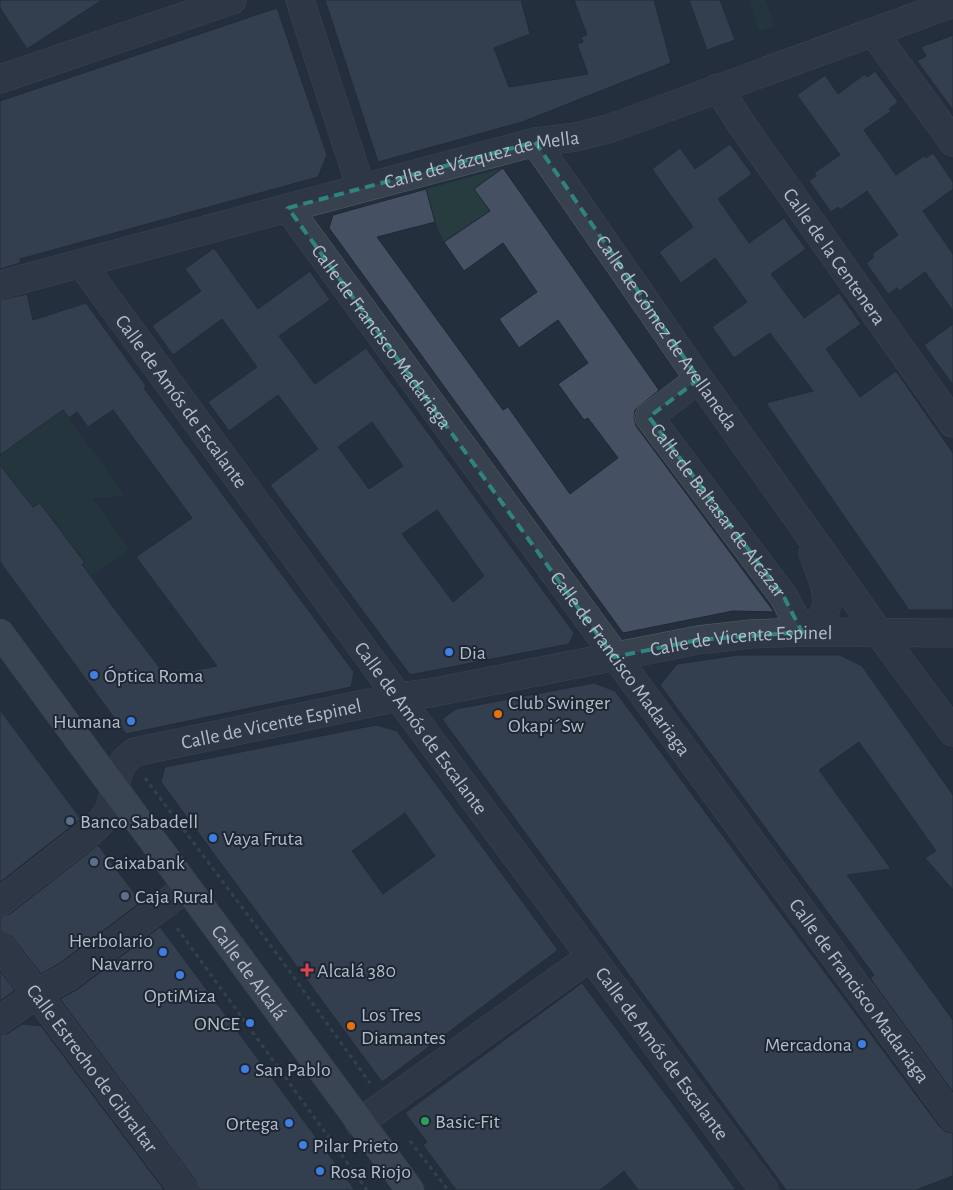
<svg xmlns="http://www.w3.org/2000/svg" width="953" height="1190" font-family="'Alegreya Sans',sans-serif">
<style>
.green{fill:#263c3f}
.building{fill:#455162;stroke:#1f2835;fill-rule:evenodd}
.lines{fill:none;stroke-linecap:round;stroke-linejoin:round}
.street-casing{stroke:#565f6c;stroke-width:29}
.primary-casing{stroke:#414a57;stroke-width:29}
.path{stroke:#44595c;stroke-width:3;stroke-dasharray:4 4;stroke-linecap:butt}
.street{stroke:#38414e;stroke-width:28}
.primary{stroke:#56606e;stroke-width:28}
.marked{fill:none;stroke:#308480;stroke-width:4;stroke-dasharray:10 6;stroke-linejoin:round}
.shop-dot{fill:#3f7fe0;stroke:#1d2633;stroke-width:2}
.food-dot{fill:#e8710a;stroke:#1d2633;stroke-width:2}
.service-dot{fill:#5c6f8a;stroke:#1d2633;stroke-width:2}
.health-dot{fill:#e0444e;stroke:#1d2633;stroke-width:2}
.leisure-dot{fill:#2e9e5b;stroke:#1d2633;stroke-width:2}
.labels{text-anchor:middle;stroke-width:4;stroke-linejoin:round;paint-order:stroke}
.street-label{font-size:20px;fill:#b4bcc9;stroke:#1d2633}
.poi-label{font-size:20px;fill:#b4bcc9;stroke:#1d2633;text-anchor:start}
</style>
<rect width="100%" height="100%" fill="#242f3e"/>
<path class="green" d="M754,0H765L775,26L759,31L749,2Z
M503,168L475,189L497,220L483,216L444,242L435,222L426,189Z
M63,410L125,496L92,498L129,549L76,587L68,575L85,562L69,542L45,543L61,530L40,503L23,515L0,478V455Z"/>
<path class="building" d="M0,0H102L27,49L0,8Z
M325,0H521L530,34L494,48L509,87L588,74L577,44L583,42L581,37L587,35L574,0H654L671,63L522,122L378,162Z
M689,0H720L735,40L707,50Z
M277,8L327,155L318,177L20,259V263L0,269V101Z
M953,35V110L917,61L926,56L921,47Z
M875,71L898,102L889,109L891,111L864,130L896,175L924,156L926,158L933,153L953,182V189L923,211L953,254V311L925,272L899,291L897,288L888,294L866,263L874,257L872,254L898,235L867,191L840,210L838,207L831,212L809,181L816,176L814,173L840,155L797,95L825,75L838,94L865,74L867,77Z
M730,144L752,174L718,199L749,243L784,218L806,249L771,274L804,318L839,293L861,324L826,349L860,397L896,371L953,453V610H909L766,403L813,391L770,333L734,358L712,327L747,302L715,258L681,283L659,252L693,227L652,169L680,148L695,169Z
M503,168L659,390L635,410L634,418L636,426L774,612L733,611L623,633L329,228L333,215L426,189L435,222L377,237L503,410L508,407L570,494L618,458L588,418L584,420L558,384L588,363L558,320L519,348L499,319L537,292L503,243L464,271L444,242L490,211L474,189Z
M214,248L258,309L310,271L330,300L279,336L315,384L366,348L574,633L569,644L410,675L270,485L318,449L278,395L229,431L208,402L257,367L222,319L173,355L152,326L201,291L185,269ZM372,422L403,466L369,489L338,447ZM437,510L484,576L453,602L402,534Z
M27,294L33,320L86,303L146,386L144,388L354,672L351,687L126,734L0,562V465L33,507L40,503L85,563L82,564L113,607L166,676L217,666L136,557L192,518L113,410L88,427L77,412L69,418L63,410L0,455V300Z
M953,324V385L924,345Z
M738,655H840L862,666L953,795V890L925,858L936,851L859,742L819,770L891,869L847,875L953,1020V1092L870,978L874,975L660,685L677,664Z
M594,683L615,691L940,1127L946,1132L953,1133V1176L916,1190H786L442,719L456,709Z
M0,710L81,819L0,882Z
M376,725L397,731L558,950L382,1082L161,782L165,767ZM405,813L435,856L383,894L352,851Z
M98,845L141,902L60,963L41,974L12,936L0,930V917L10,914Z
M160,927L164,932L355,1190H199L196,1181L60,999L78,989Z
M0,971L15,990L0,1001Z
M582,983L688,1124L736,1190H638L624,1171L600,1190H456L423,1145L427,1142L405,1113Z
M22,1024L41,1026L164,1190H0V1035L9,1033Z"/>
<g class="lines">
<g class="street-casing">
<g id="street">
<path d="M300,0L361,188"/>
<path d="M873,32L953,142"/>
<path d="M0,79L232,0"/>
<path id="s1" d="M718,88L742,125L953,423"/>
<path id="s2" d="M535,142L699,379L879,633L953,732"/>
<path id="s3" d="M288,208L953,1118"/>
<path id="s4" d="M81,263L385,679L764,1190"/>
<path id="s5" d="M0,285L535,142L576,137L611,128L953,3"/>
<path id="s6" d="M699,379L649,417L784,597L802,632C842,613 825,587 813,553"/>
<path id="s7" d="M0,902L94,829C101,822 107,816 110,807C119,784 112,767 135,752L398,697L430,693L698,640L751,634L802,632L953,633"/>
<path id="s8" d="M0,945L184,1190"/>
<path d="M0,1020L38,993L69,976L186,888"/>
<path d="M359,1123L590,957"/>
</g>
</g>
<g class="primary-casing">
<g id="primary">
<path id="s9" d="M0,633L410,1190"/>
</g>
</g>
<path class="path" d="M145,778L277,954L370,1083
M177,928L367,1190
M410,1141L448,1190"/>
<use href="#street" class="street"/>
<use href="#primary" class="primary"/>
</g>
<path d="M0 0H953V1190H0ZM535,142L699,379L649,417L784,597L802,632L698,640L614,657L288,208Z" fill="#242f3e" fill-opacity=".55" fill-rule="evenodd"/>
<path class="marked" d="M535,142L699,379L649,417L784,597L802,632L698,640L614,657L288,208Z"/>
<g class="shop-dot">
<circle cx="449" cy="652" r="5"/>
<circle cx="94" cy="675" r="5"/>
<circle cx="131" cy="721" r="5"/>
<circle cx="213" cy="838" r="5"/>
<circle cx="163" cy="952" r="5"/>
<circle cx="180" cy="975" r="5"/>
<circle cx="250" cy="1023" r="5"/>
<circle cx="862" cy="1044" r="5"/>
<circle cx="245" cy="1069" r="5"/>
<circle cx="289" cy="1123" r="5"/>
<circle cx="303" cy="1145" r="5"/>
<circle cx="320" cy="1171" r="5"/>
</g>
<g class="food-dot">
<circle cx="498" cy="714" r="5"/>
<circle cx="351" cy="1026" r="5"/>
</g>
<g class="service-dot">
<circle cx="70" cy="821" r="5"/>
<circle cx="94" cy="862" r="5"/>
<circle cx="125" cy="896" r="5"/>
</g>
<path class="health-dot" d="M304.5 962.5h5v5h5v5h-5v5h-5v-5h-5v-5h5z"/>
<circle class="leisure-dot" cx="425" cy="1121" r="5"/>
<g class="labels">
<g class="street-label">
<text dy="7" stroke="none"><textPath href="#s5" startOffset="498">Calle de Vázquez de Mella</textPath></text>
<text dy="7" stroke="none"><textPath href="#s1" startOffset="205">Calle de la Centenera</textPath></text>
<text dy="7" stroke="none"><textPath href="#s2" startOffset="232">Calle de Gómez de Avellaneda</textPath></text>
<text dy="7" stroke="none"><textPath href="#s3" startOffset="159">Calle de Francisco Madariaga</textPath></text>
<text dy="7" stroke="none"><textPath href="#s4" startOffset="171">Calle de Amós de Escalante</textPath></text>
<text dy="7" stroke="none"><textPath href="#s6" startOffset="179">Calle de Baltasar de Alcázar</textPath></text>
<text dy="7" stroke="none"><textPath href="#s7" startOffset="826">Calle de Vicente Espinel</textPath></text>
<text dy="7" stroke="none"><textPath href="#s3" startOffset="564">Calle de Francisco Madariaga</textPath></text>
<text dy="7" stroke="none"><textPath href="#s7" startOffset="348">Calle de Vicente Espinel</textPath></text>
<text dy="7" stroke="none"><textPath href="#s4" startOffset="576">Calle de Amós de Escalante</textPath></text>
<text dy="7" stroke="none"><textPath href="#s9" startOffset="421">Calle de Alcalá</textPath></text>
<text dy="7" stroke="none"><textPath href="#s3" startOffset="969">Calle de Francisco Madariaga</textPath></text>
<text dy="7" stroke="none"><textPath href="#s4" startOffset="981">Calle de Amós de Escalante</textPath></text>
<text dy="7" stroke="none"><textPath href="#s8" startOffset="154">Calle Estrecho de Gibraltar</textPath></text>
</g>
<g class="poi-label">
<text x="459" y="659">Dia</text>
<text x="104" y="682">Óptica Roma</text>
<text x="508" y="709">Club Swinger<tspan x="508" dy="23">Okapi´Sw</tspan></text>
<text x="121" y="728" text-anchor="end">Humana</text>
<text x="80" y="828">Banco Sabadell</text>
<text x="223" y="845">Vaya Fruta</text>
<text x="104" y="869">Caixabank</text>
<text x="135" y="903">Caja Rural</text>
<text x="153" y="947" text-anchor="end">Herbolario<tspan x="153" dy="23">Navarro</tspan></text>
<text x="317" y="977">Alcalá 380</text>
<text x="180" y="1002" text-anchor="middle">OptiMiza</text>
<text x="361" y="1021">Los Tres<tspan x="361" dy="23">Diamantes</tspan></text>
<text x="240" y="1030" text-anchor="end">ONCE</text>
<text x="852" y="1051" text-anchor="end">Mercadona</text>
<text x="255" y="1076">San Pablo</text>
<text x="435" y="1128">Basic-Fit</text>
<text x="279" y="1130" text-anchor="end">Ortega</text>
<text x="313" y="1152">Pilar Prieto</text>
<text x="330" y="1178">Rosa Riojo</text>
</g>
</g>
</svg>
